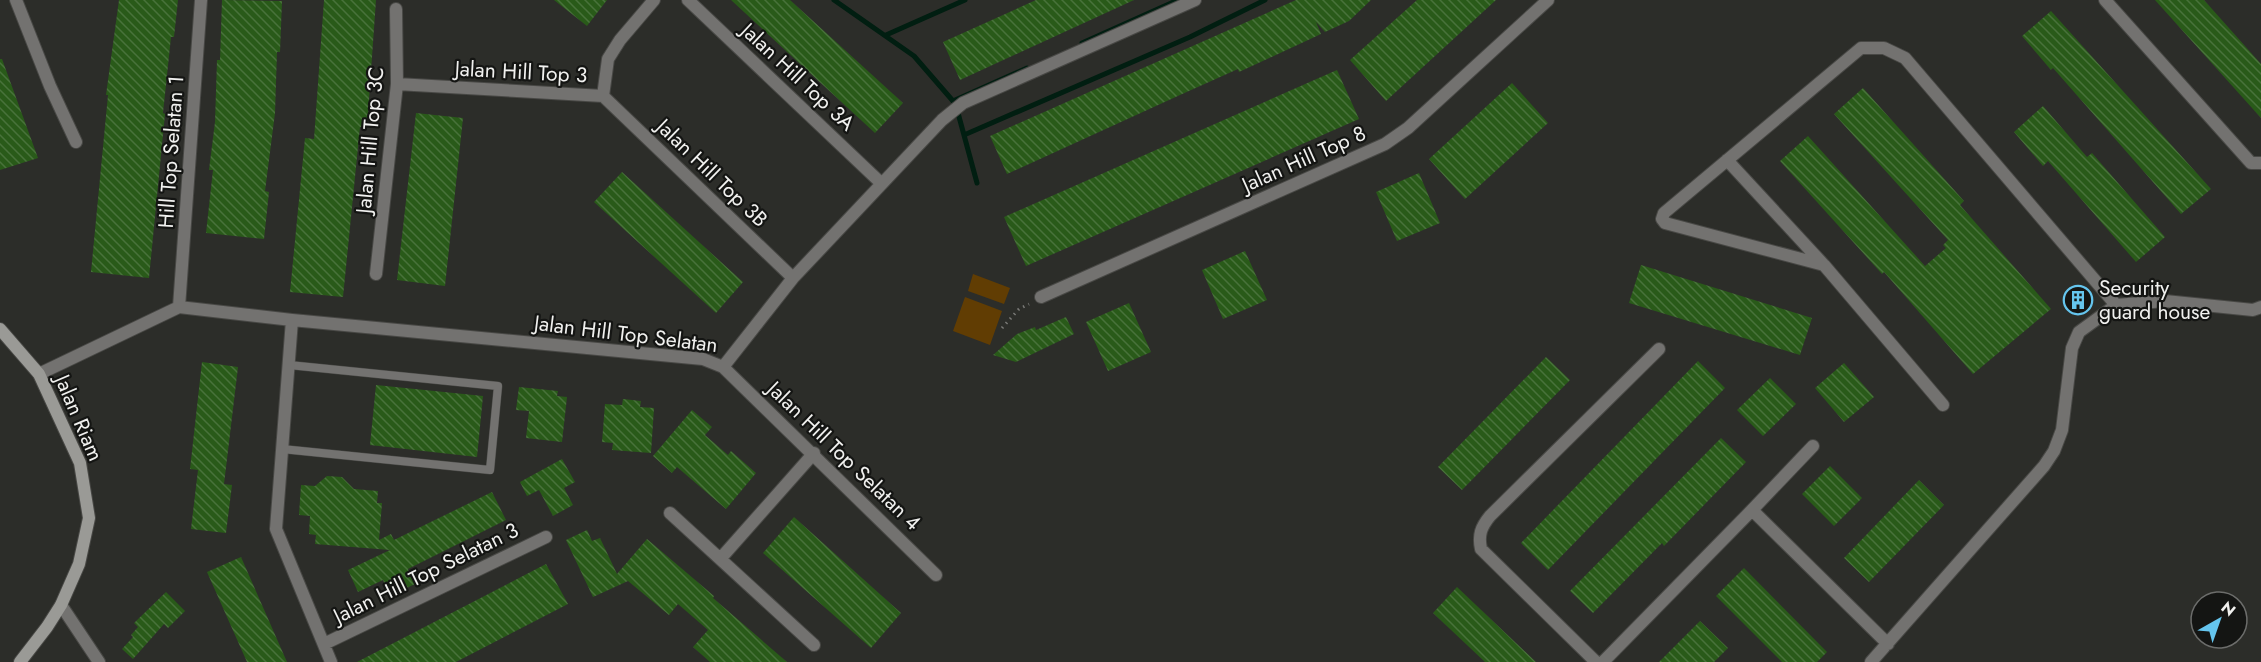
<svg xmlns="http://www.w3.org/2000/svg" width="2261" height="662" font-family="Jost,sans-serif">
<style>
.grass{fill:#613d03}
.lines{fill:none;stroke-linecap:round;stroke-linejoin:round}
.stream{stroke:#011e11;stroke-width:5}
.building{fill:url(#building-back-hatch)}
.lane-casing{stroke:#484845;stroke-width:9}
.street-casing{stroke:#484845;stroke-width:14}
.secondary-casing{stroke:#484845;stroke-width:14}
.path{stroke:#7a7a77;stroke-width:3;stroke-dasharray:1.5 4.5;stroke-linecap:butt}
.lane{stroke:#737270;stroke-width:8}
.street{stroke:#737270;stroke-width:12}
.secondary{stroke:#9a9a96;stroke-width:12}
.labels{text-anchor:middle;stroke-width:4.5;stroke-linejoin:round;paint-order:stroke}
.street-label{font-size:21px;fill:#f1f1ef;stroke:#141513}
.poi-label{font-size:21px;fill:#f1f1ef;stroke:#141513;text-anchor:start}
</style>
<defs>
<pattern id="building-back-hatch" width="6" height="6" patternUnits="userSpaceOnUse" patternTransform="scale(1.5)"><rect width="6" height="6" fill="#295a19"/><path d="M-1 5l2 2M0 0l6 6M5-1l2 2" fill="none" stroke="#48723b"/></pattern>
</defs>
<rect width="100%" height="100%" fill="#2c2d29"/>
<path class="grass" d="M973,274L1010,288L1004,304L968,291Z
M965,297L1002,311L990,345L953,331Z"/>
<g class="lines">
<path class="stream" d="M834,0L914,56L953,101L1027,68
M886,35L965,0
M1082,43L1178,0
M958,113L977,183
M964,135L1190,37L1265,0"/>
</g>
<path class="building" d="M119,0H178L174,37H171L163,113L165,114L149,278L91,272L108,95H106Z
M222,0L282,1L280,52H277L275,113L265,191L269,192L264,239L206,233L213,170H209L215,122L217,60H220Z
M324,0H376L367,128L360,127L343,297L290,292L305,138L314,139Z
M554,0H607L587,26Z
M731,0H790L903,103L875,133Z
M1036,0H1134L960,80L943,42Z
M1296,0H1371L1349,21L1325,32L1316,22L1321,34L1239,72L1238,69L1180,95L1007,174L990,136Z
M1417,0H1496L1386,101L1350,60Z
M2155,0H2204L2261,64V118Z
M2051,11L2211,189L2181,214L2053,68L2051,70L2022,36Z
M0,59H2L38,158L0,170Z
M1337,70L1359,119L1026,266L1004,217Z
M1512,83L1548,123L1465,199L1429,159Z
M1863,88L1964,201L1960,205L2051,309L1973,374L1884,272L1882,274L1780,161L1808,136L1925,266L1946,248L1943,245L1948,240L1834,114Z
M2043,106L2087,157L2092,153L2165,237L2136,262L2048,161L2043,166L2014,132Z
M416,113L463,118L445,286L397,280Z
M622,172L743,282L716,313L594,202Z
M1419,173L1440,223L1397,241L1376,192Z
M1245,251L1267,300L1223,319L1202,270Z
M1641,265L1812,318L1800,355L1629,303Z
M1129,303L1151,352L1108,371L1086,322Z
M1066,317L1074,334L1016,362L993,355L1017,334L1035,327L1036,330Z
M1546,357L1570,380L1462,490L1438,467Z
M1698,361L1725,388L1548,570L1521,543Z
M202,362L238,367L224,484L232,485L226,533L191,529L198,470L190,469Z
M1844,363L1874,397L1844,422L1815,388Z
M1770,378L1796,404L1763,436L1737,410Z
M376,385L483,396L477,457L370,445Z
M519,387L558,391L557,396L567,397L562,442L526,438L529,411L516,410Z
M623,399L641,401L640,407L654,408L651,453L612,450L613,443L602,442L605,404L622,405Z
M692,410L712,427L705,435L728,455L731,451L756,473L726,509L677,467L672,473L653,456Z
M1721,438L1746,462L1664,546L1662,543L1593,613L1570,591Z
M562,459L575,482L564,488L573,505L553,516L539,490L527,496L520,482Z
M1830,466L1862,498L1834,526L1802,494Z
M327,476L342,477L354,489L378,491L377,503H382L379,540L391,534L394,540L492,492L506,520L408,569L415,584L390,596L383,580L358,592L348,570L390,550L315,544L316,535L309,534L310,516L299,515L301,485L315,486Z
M1919,480L1944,505L1869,582L1844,558Z
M794,517L901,613L871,648L763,553Z
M587,530L592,541L600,538L617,574L647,539L714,596L713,598L787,662H710L693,647L708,630L678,604L669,615L628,581L593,597L566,540Z
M241,557L287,662H247L207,572Z
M546,564L568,604L456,662H357Z
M1744,568L1827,652L1817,662H1782L1716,596Z
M1457,587L1536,662H1485L1433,613Z
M166,592L185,611L168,628L164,624L133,659L122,649L133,637L131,635L138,627L134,623Z
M1700,621L1728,648L1714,662H1659Z"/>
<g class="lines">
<g class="lane-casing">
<path id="lane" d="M282,449L490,470L498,386L289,365"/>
</g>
<g class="street-casing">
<path id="street" d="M16,0L50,86L76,142
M688,0L881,183
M2105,0L2251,163H2261
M397,84L603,96L608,59L620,40L654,0
M603,96L793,278
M1727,160L1823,264
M376,274L397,84L396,9
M1041,297L1385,144L1408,128L1548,0
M179,307L201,0
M292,320L276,529L331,662
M723,367L936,575
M39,374L179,307L292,320L703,359L723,367L793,278L942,120L963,103L1195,0
M1943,405L1824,265L1665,223L1662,219L1664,213L1861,48H1884L1905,58L2116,305L2165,301L2253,310L2261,307
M1752,510L1813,446
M670,513L814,645
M721,558L814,453
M61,605L99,662
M324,644L546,537
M1596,662L1481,549C1478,535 1481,527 1490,516L1659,349
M1603,662L1752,510L1888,644
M1871,662L2044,466L2054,451L2062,430L2072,348L2079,332L2116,305"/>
</g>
<g class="secondary-casing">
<path id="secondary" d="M0,329L39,374L80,463L89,518L79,564L61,605L47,627L20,662"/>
</g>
<path class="path" d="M1002,328L1019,309L1029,304"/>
<use href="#lane" class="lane"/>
<use href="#street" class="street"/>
<use href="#secondary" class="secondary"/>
</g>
<defs>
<g id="building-ring" transform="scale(1.5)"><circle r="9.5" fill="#141513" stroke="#65c5ee" stroke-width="1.5"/><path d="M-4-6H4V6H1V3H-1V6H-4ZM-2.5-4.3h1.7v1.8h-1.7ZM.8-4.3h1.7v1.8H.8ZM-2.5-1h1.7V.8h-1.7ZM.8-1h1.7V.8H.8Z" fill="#65c5ee"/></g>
</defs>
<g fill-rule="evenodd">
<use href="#building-ring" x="2078" y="300"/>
</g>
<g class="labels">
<g class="street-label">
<text transform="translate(521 72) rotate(3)" y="7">Jalan Hill Top 3</text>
<text transform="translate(798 77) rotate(43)" y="7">Jalan Hill Top 3A</text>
<text transform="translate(370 140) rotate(-85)" y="7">Jalan Hill Top 3C</text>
<text transform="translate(171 152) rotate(-86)" y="7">Hill Top Selatan 1</text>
<text transform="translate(1304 159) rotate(-24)" y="7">Jalan Hill Top 8</text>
<text transform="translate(712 173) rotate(44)" y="7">Jalan Hill Top 3B</text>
<text transform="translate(626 334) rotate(7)" y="7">Jalan Hill Top Selatan</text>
<text transform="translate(79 418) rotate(67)" y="7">Jalan Riam</text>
<text transform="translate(844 456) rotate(44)" y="7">Jalan Hill Top Selatan 4</text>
<text transform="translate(426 573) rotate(-26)" y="7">Jalan Hill Top Selatan 3</text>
</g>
<g class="poi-label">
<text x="2099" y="295">Security<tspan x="2099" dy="24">guard house</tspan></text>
</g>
</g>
<g transform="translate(2219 620) rotate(40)"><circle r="28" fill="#141513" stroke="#6c6d6b" stroke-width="1.5"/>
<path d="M0-4.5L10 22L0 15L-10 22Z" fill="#65c5ee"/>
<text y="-9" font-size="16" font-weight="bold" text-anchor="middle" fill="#f1f1ef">N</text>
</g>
</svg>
